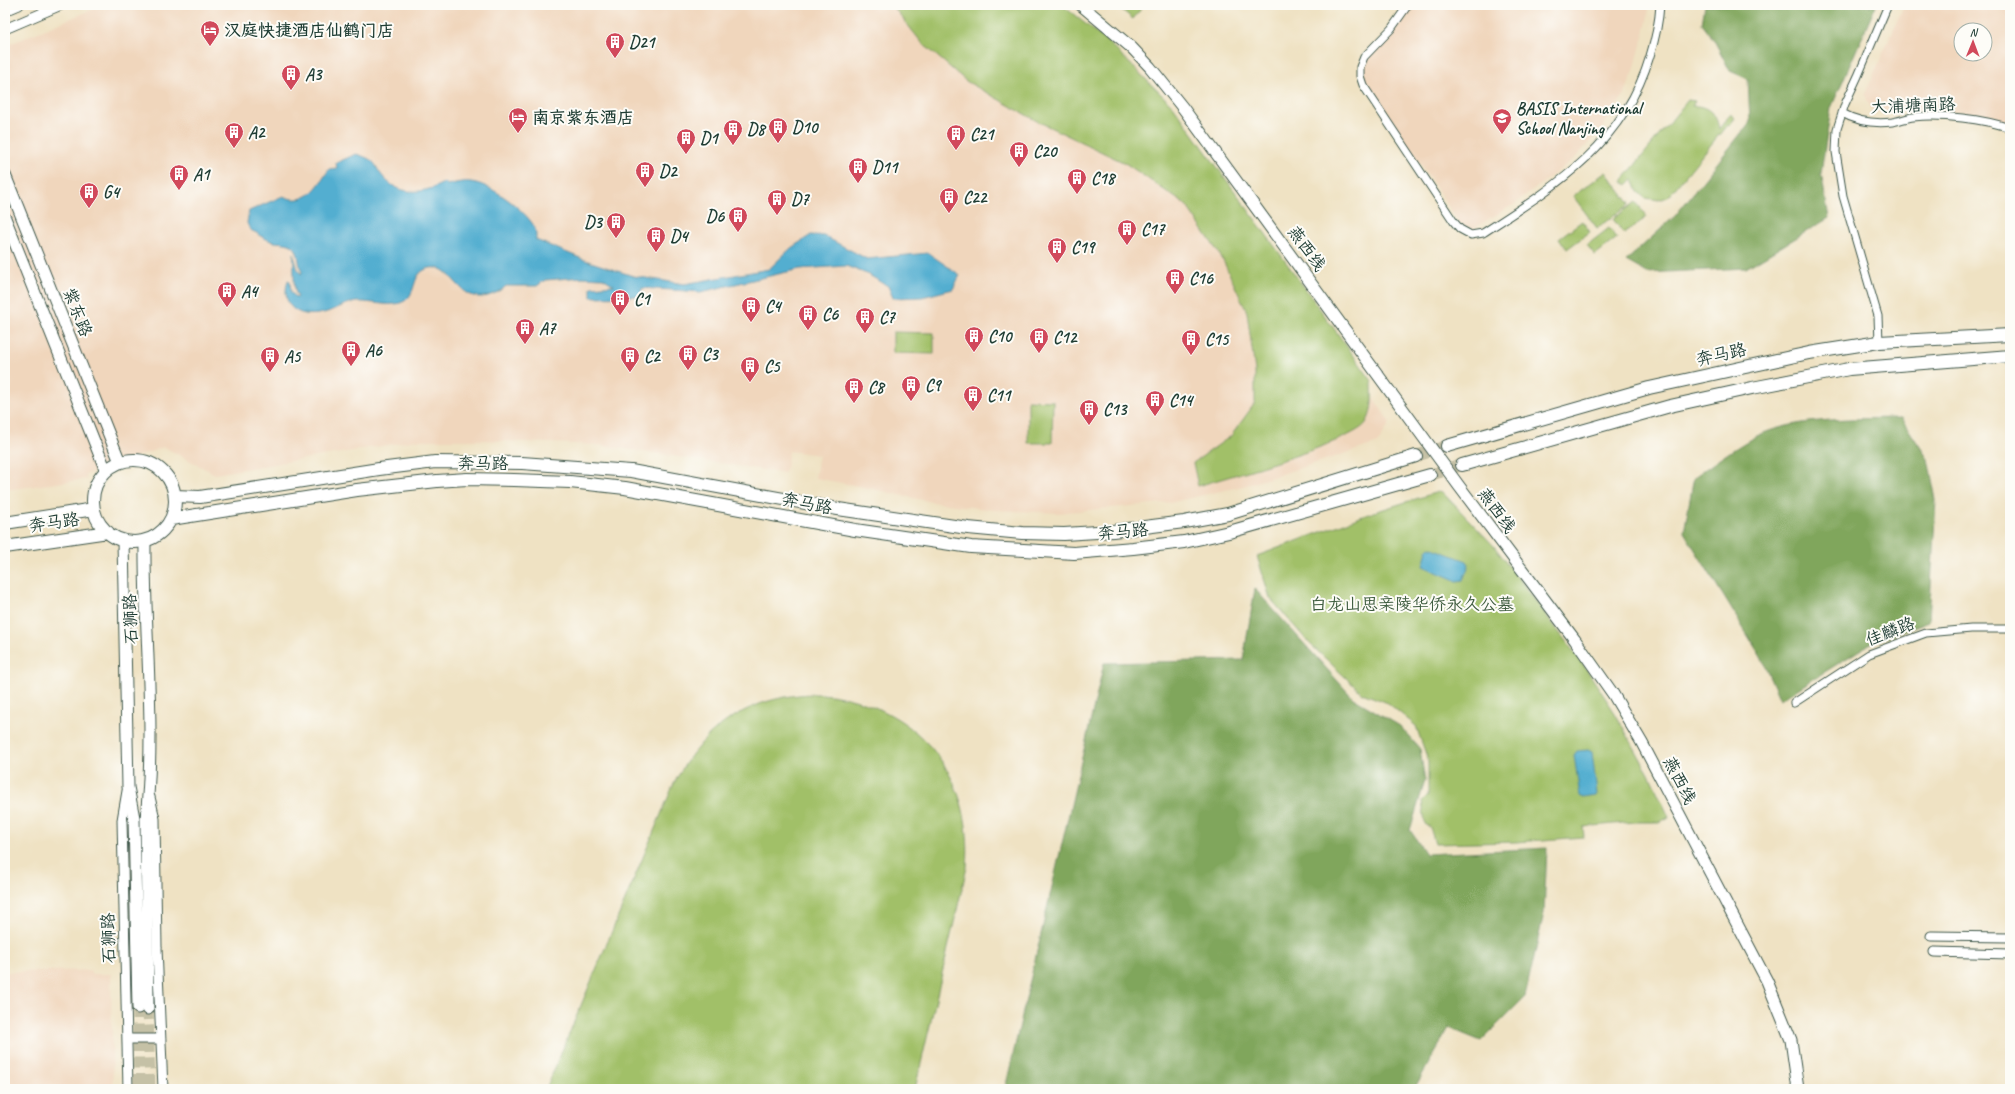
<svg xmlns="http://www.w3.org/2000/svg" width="2015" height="1094" font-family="Caveat,'LXGW WenKai TC',sans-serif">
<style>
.built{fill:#f0d6bc;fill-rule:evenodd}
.green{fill:#a1c068;stroke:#607e4e}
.forest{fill:#80a65c;stroke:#507248}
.water{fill:#52aed0;stroke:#387682}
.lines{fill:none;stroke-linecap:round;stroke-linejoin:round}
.secondary-tunnel{stroke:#c5c1a6;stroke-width:11;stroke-dasharray:11 5.5;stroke-linecap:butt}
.primary-tunnel{stroke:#c5c1a6;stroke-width:12;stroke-dasharray:12 6;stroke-linecap:butt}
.minor-casing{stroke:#3e5649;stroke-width:9}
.tertiary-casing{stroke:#3e5649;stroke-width:11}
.secondary-casing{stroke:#3e5649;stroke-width:13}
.primary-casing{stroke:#3e5649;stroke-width:14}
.minor{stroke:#fff;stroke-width:7}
.tertiary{stroke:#fff;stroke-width:9}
.secondary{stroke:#fff;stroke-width:11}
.primary{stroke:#fff;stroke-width:12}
.labels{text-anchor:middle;stroke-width:4;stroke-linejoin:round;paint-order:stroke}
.poi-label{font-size:17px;font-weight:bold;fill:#1f3d34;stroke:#fdfcf7;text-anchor:start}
.street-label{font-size:17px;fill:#1f3d34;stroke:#fdfcf7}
.park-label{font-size:17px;fill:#405e41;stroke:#fdfcf7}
</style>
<rect width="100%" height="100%" fill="#fdfcf7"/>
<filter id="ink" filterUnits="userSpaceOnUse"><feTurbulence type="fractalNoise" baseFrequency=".025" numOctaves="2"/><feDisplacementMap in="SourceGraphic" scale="8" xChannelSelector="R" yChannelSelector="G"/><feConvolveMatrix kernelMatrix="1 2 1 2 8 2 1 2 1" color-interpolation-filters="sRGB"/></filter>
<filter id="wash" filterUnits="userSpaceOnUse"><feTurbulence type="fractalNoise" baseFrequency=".012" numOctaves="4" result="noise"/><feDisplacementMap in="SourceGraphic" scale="16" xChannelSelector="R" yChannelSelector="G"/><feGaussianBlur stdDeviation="0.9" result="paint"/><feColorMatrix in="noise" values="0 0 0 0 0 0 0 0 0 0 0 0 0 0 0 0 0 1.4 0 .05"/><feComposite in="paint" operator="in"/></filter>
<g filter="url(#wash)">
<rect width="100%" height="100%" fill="#efe2c3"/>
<path class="built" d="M103,5H1057L1140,70L1296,279L1390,423L1378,443L1247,485L1173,502L1058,513L994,510L932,502L858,486L815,478L819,455L789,451L785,473L599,445L479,440H417L215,474L164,447L85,475L87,479L5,490V46Z
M1415,5H1649L1647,22L1634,71L1624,95L1602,128L1574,159L1516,203L1474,228H1468L1460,224L1364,78L1362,70L1366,58Z
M1904,5H2010V126L1934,109L1874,112L1868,103L1865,94ZM1961,30H1985V54H1961Z
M90,970L91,974H111L113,1089H5V972Z"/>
<path class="green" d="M892,5H1062L1108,42L1173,106L1372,381C1372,396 1374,410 1366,423C1354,442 1226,477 1198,486L1193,463L1231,436L1255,403V371L1247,312L1222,258L1186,205L1125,163L1035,120L966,81L922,43Z
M1116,5H1144L1133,19Z
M1688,100L1695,101L1692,106C1707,105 1717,114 1719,129L1730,114L1735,118L1729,126L1727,125L1668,197L1659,200L1645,198L1638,192L1633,179L1627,185L1622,181Z
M1606,172L1630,204L1597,228L1573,196Z
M1636,202L1647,217L1624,234L1613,219Z
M1582,221L1590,232L1567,249L1559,238Z
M1609,228L1617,238L1595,255L1587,245Z
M893,332L934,333V354L893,353Z
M1028,400L1053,401L1052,443H1028Z
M1441,491L1494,546L1583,664L1615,713L1649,774L1669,817L1660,822H1634L1583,827L1584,837L1516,842L1435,844L1430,827L1425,824L1422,801L1428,795V760L1416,726L1388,703L1362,693L1309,643L1270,598L1257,556L1371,513Z
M822,694C915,703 975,774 967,867L915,1089H546L672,788C701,726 754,693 822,694Z"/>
<path class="forest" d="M1705,5H1876L1831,108L1821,173L1829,218L1746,268L1647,273L1626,261L1675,216L1750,122L1748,79L1730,71L1714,40L1702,24Z
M1901,418L1928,459L1936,500L1929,621L1871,643L1780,700L1761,657L1684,532L1694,477C1713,464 1739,444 1759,435C1798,417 1859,419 1901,418Z
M1255,589L1353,698L1400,726L1420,749L1425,781L1410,830L1426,854L1547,848L1544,913L1525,997L1481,1041L1449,1028L1414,1089H1005L1104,663L1243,660Z"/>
<path class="water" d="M356,154C380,161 372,165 385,179C402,197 426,193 445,182L447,185C455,183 463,181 471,182C490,184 521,207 532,223C536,228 536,233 536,240L585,260L633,276L684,284L769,269L791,248L811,235L824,236L867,259L928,253L960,275L953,289L922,297L893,298L888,286L867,274L846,266L800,269L701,292L642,288L641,296L591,297V287L614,285L603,278L583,277L545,280L537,286H506C500,292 496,293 488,296C458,304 453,263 430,268C411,272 418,290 406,300C394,309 372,301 358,302C346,302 338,309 327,312C302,320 279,309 288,280L290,281L291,292L296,298L298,297C292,291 295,264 293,253L298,270L301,274L302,272C298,265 300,256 295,248C290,242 281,243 275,242C264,240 259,233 250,230L247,223L249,211L283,196C306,207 318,187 329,169L337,168L336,163Z
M1430,547L1467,561L1469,565L1463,580L1457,581L1423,566L1427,550Z
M1588,750L1592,752L1597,794L1596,796L1583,798L1580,796L1574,755L1577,751Z"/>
</g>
<g filter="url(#ink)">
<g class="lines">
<path class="secondary-tunnel" d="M138,1008L139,1089
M148,1009L150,1089"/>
<path class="primary-tunnel" d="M1416,456L1447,446
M1430,475L1462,465"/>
<g class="minor-casing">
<path id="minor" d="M1408,5L1391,29L1364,57L1360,67V76L1363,85L1454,222L1460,229L1471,235L1483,233C1556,186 1624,144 1650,56C1655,40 1659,22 1660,5
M1842,113C1858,122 1874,124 1892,122C1899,121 1906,118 1913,117C1942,114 1983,119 2010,128
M1879,342L1878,316L1843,196L1836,152L1837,129L1845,104L1858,76L1888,5
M1794,703L1869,654L1926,633L1971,629H2010"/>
</g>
<g class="tertiary-casing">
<path id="tertiary" d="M5,11L19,5
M5,29L61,5
M127,791L122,820L128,1089
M150,797L155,819L157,948L163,1089
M1931,936L2010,937
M1934,952L2010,954
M127,1039H161"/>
</g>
<g class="secondary-casing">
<path id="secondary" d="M1081,5L1132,48L1150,67L1183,108L1459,486L1575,640L1613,694L1642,743L1767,981L1791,1040L1798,1089
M5,175L120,462
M5,218L106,471
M123,541L128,787L134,818L138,1008
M145,541C144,633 156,726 146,818L148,1009"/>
</g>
<g class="primary-casing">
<path id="primary" d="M1447,446L1649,388L1809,353L1879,342L2010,335
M93 501a41 41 0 1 1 82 0a41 41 0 1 1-82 0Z
M1462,465L1670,406L1752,388L1849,369L2010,356
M175,496L200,497L379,469L435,462L522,463L631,471L838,509L968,528L1022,533L1064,534L1113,531L1184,522L1228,514L1416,456
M171,519L357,490L437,481L467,479L514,480L570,482L625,488L855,530L971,547L1074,553L1133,548L1184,542L1229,532L1430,475
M5,523L94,509
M5,547L108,532"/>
</g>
<use href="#minor" class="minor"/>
<use href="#tertiary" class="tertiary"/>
<use href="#secondary" class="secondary"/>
<use href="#primary" class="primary"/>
</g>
</g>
<defs>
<g id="hotel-pin" transform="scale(1)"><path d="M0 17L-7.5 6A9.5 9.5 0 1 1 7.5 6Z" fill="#d1495b" stroke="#fdfcf7"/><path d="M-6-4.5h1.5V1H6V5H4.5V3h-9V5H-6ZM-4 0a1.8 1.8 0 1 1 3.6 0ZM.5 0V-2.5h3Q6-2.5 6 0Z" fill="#fff"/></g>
<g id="building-pin" transform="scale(1)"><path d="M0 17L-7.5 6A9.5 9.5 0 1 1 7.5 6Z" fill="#d1495b" stroke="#fdfcf7"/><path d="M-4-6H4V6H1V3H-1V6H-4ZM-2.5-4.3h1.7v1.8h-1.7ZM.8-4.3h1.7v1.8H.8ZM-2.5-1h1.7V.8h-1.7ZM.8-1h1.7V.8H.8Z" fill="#fff"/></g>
<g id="school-pin" transform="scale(1)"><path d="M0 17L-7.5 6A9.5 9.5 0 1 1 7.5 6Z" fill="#d1495b" stroke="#fdfcf7"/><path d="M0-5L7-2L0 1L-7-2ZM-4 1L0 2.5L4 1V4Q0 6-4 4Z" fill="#fff"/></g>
</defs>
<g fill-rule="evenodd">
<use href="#hotel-pin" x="210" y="30"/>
<use href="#building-pin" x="615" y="42"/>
<use href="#building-pin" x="291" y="74"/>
<use href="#hotel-pin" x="518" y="117"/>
<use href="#school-pin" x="1502" y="118"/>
<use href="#building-pin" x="778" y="127"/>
<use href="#building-pin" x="733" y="129"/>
<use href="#building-pin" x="234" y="132"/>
<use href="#building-pin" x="956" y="134"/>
<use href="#building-pin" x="686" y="138"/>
<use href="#building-pin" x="1019" y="151"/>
<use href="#building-pin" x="858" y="167"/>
<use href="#building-pin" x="645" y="171"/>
<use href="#building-pin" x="179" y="174"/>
<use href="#building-pin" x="1077" y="178"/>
<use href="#building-pin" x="89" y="192"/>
<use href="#building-pin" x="949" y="197"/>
<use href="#building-pin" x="777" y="199"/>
<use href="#building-pin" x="738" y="216"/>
<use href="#building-pin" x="616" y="222"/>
<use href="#building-pin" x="1127" y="229"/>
<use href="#building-pin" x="656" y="236"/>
<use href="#building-pin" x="1057" y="247"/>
<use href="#building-pin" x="1175" y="278"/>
<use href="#building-pin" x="227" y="291"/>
<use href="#building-pin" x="620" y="299"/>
<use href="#building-pin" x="751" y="306"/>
<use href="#building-pin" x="808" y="314"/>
<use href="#building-pin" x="865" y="317"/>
<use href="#building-pin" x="525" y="328"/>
<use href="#building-pin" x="974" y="336"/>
<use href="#building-pin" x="1039" y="337"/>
<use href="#building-pin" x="1191" y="339"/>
<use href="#building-pin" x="351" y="350"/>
<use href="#building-pin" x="688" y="354"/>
<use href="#building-pin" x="270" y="356"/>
<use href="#building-pin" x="630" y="356"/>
<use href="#building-pin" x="750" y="366"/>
<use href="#building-pin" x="911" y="385"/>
<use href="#building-pin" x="854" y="387"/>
<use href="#building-pin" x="973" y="395"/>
<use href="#building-pin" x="1155" y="400"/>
<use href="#building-pin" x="1089" y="409"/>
</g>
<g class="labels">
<g class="poi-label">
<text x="224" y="36">汉庭快捷酒店仙鹤门店</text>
<text x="629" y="48">D21</text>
<text x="305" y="80">A3</text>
<text x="1516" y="114">BASIS International<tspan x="1516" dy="20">School Nanjing</tspan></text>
<text x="532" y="123">南京紫东酒店</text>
<text x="792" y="133">D10</text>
<text x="747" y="135">D8</text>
<text x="248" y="138">A2</text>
<text x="970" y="140">C21</text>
<text x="700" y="144">D1</text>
<text x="1033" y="157">C20</text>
<text x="872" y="173">D11</text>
<text x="659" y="177">D2</text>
<text x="193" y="180">A1</text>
<text x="1091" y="184">C18</text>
<text x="103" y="198">G4</text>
<text x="963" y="203">C22</text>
<text x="791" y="205">D7</text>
<text x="724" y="222" text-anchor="end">D6</text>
<text x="602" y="228" text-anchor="end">D3</text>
<text x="1141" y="235">C17</text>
<text x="670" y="242">D4</text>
<text x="1071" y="253">C19</text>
<text x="1189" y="284">C16</text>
<text x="241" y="297">A4</text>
<text x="634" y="305">C1</text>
<text x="765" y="312">C4</text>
<text x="822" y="320">C6</text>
<text x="879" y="323">C7</text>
<text x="539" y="334">A7</text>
<text x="988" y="342">C10</text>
<text x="1053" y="343">C12</text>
<text x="1205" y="345">C15</text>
<text x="365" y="356">A6</text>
<text x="702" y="360">C3</text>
<text x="284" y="362">A5</text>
<text x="644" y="362">C2</text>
<text x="764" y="372">C5</text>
<text x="925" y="391">C9</text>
<text x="868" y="393">C8</text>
<text x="987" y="401">C11</text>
<text x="1169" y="406">C14</text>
<text x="1103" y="415">C13</text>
</g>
<g class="street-label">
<text transform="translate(1913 105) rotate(-2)" y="6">大浦塘南路</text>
<text transform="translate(1307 248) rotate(54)" y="6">燕西线</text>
<text transform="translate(78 312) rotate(68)" y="6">紫东路</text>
<text transform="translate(1721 354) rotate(-13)" y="6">奔马路</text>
<text x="483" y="469">奔马路</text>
<text transform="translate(807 503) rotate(11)" y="6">奔马路</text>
<text transform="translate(1497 510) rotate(54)" y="6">燕西线</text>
<text transform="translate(54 522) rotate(-8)" y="6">奔马路</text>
<text transform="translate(1123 531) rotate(-5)" y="6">奔马路</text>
<text transform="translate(130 619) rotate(-92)" y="6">石狮路</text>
<text transform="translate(1890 631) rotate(-21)" y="6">佳麟路</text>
<text transform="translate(1680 780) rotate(63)" y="6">燕西线</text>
<text transform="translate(108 938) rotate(-91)" y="6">石狮路</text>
</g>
<g class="park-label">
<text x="1412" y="610">白龙山思亲陵华侨永久公墓</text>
</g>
</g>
<rect width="2015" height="1094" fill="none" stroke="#fdfcf7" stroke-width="20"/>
<g transform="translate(1973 42) rotate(1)"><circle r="19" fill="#fdfcf7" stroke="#a4b0a9"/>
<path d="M0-3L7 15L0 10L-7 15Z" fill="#d1495b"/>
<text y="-6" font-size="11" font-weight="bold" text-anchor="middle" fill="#1f3d34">N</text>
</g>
</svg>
